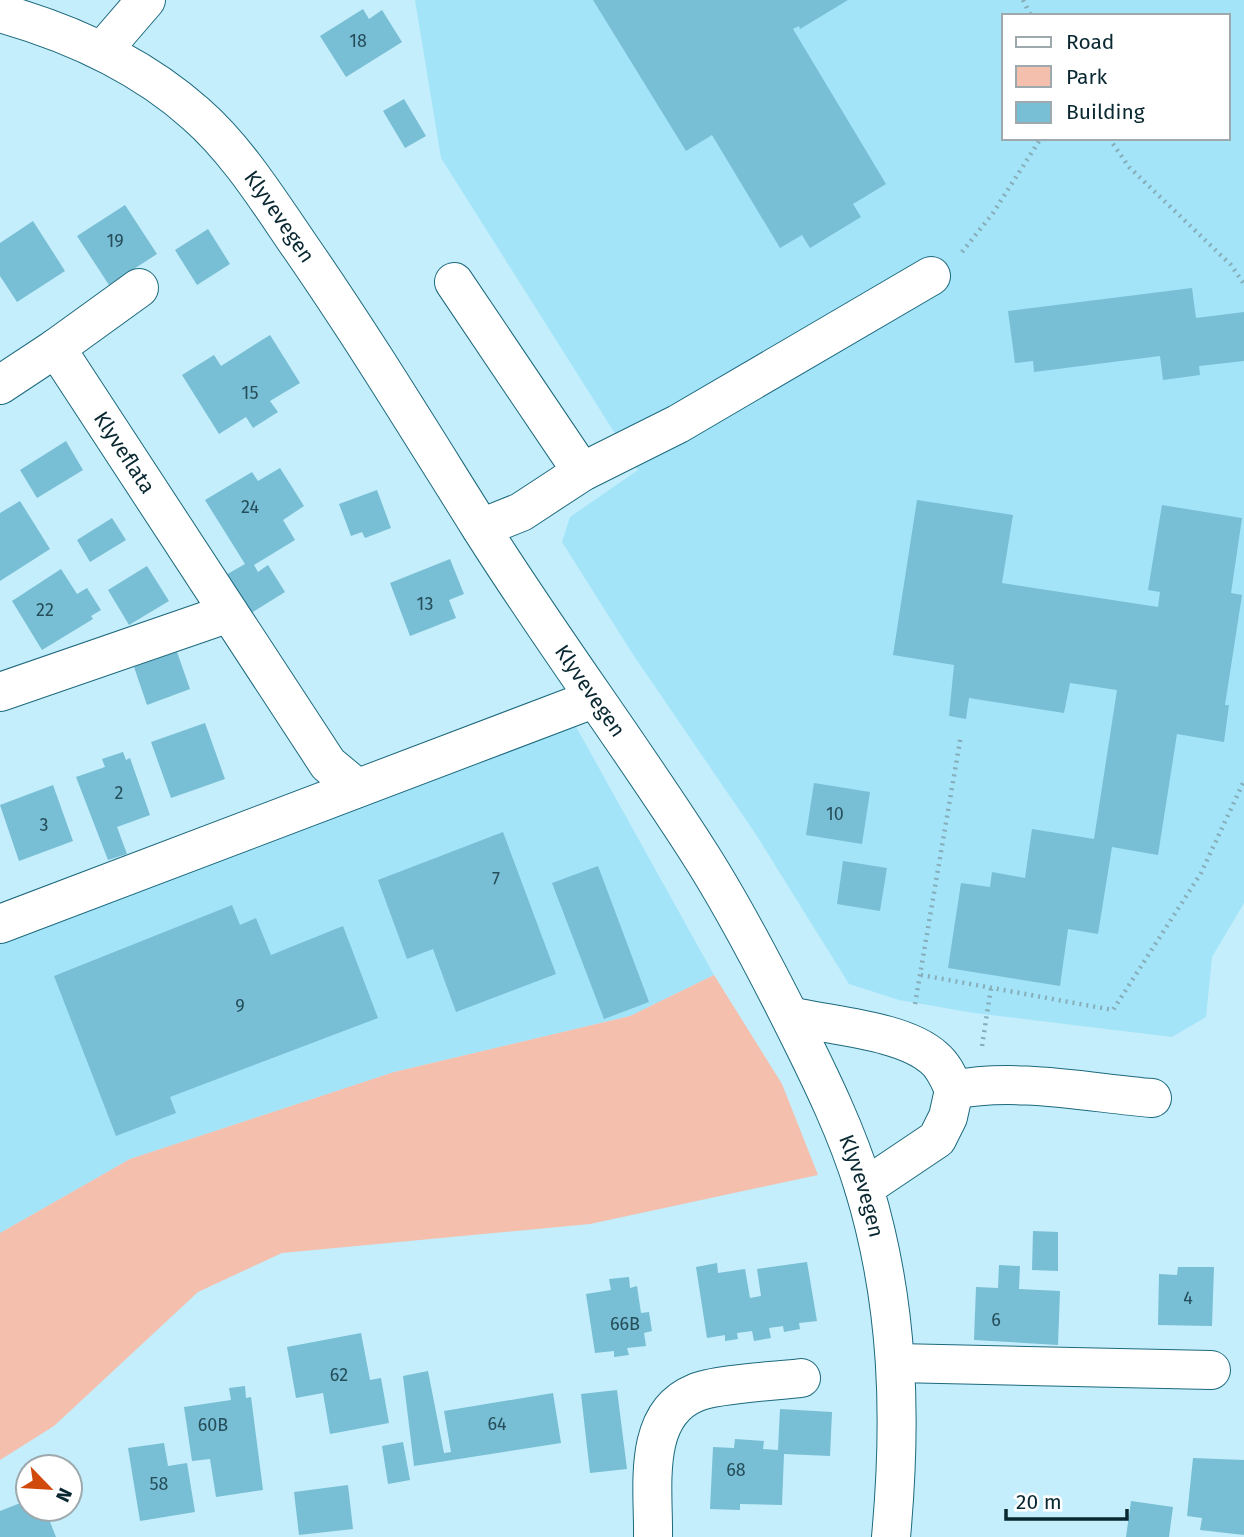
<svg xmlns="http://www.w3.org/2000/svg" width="1244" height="1537" font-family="'Fira Sans',sans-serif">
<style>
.built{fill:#a4e4f9;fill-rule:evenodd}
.green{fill:#f4bfad}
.building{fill:#78bed5}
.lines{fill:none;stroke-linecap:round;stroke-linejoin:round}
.minor-casing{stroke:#1d697d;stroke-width:40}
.path{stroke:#86adb8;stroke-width:4.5;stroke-dasharray:2 5;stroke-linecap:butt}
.minor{stroke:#fff;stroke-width:38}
.labels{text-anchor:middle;stroke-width:5;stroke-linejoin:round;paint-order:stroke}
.number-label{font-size:18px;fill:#254e5a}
.street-label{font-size:21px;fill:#092831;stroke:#fff}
</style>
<rect width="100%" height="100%" fill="#c4eefb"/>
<path class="built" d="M415,0H1244V903L1212,957L1206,1017L1172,1037L974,1013L899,1000L849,984L755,833L634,656L562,542L570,517L638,470L441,158ZM1004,16H1228V138H1004Z
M574,723L714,975L630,1016L394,1072L130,1159L0,1233V927Z"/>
<path class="green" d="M714,975L782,1084L818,1175L590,1224L282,1253L198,1292L54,1426L0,1460V1233L130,1159L394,1072L630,1016Z"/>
<path class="building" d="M593,0H848L800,29L799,26L793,29L886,184L853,204L861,217L810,248L802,235L780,248L712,135L686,151Z
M363,9L369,19L382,10L402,42L346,77L320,36Z
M404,99L426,136L405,148L383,111Z
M125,205L157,254L109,285L77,236Z
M33,221L65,271L17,302L0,276V243Z
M208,229L230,264L197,285L175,250Z
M1192,288L1196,318L1244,312V361L1199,366L1200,375L1163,380L1160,356L1034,372L1033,361L1015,363L1008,311Z
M270,335L300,383L270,401L278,412L253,428L246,417L219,434L182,375L214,355L221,366Z
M66,441L83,470L37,498L20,470Z
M280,468L304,506L283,520L295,540L254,565L258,572L268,565L285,592L248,615L224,576L245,564L205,500L252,472L258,481Z
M377,490L391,528L365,538L362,532L351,536L339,504Z
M917,500L1013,515L1002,583L1158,607L1160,592L1148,590L1162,505L1242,518L1231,593L1242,595L1225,705H1229L1224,742L1177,734L1158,855L1112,847L1098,934L1068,929L1060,986L948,968L961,883L990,887L992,872L1025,878L1032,829L1094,839L1117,690L1070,683L1064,713L969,698L966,719L949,716L954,665L893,655Z
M20,501L50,549L0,581V513Z
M112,518L126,540L90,562L77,540Z
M450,559L464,594L449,600L456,618L410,636L390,583Z
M147,566L169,601L129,625L108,590Z
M61,569L77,594L87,588L101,610L91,616L93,619L42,650L12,601Z
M177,652L190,689L147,705L134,667Z
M205,723L225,779L171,798L151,742Z
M123,752L126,760L130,758L150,815L117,827L127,854L108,860L76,777L105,767L102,759Z
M814,783L870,792L862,844L806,835Z
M53,785L73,841L19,861L0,805Z
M503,832L556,974L456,1012L433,949L407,959L378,880Z
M843,861L887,868L880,911L837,904Z
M598,866L649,1002L604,1019L552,883Z
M232,905L240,925L256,918L271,955L343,926L378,1018L170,1097L176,1113L116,1136L54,976Z
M1033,1231L1058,1232V1271L1032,1270Z
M807,1262L817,1321L799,1323L800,1329L784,1332L783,1326L769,1328L771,1338L754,1341L752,1331L737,1333L738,1339L725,1341V1335L707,1338L696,1267L717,1263L718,1273L745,1269L750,1298L761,1296L757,1269Z
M999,1265L1020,1266L1019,1289L1060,1291L1058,1345L974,1340L976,1287L998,1288Z
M1178,1267H1214L1212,1326L1158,1325L1159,1274L1177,1275Z
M629,1277L630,1288L637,1286L641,1313L649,1312L652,1331L644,1333L646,1346L627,1348L629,1355L614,1357V1351L595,1353L586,1294L611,1290L609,1279Z
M361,1333L370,1380L381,1378L389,1423L330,1434L323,1393L296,1398L287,1347Z
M428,1371L444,1453L451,1452L444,1411L553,1393L561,1443L414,1466L403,1376Z
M245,1386L246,1398L251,1397L263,1490L216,1497L210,1459L192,1461L184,1407L231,1400L229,1388Z
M617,1390L627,1469L590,1473L581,1394Z
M780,1409L832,1412L830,1456L784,1454L782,1505L740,1504V1510L710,1509L713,1447L734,1448L735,1439L764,1441L763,1449L778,1450Z
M403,1442L410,1480L388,1484L382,1446Z
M164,1443L168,1466L187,1463L195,1512L140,1521L128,1448Z
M1193,1458L1244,1460V1535L1200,1530L1202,1518L1187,1516Z
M348,1485L353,1529L299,1535L294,1492Z
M28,1500V1509H45L56,1537H0V1511Z
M1131,1501L1173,1507L1169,1537H1126Z"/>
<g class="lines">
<g class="minor-casing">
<g id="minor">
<path id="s1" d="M0,13C71,33 140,64 196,114C237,150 268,200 299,245C362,336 420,431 479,525C548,635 626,739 696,848C733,905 765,967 795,1027C821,1079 847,1132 864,1188C899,1304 902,1418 891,1537"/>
<path d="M102,51L146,0"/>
<path d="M454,282L582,472"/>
<path d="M56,348L139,288"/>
<path id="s2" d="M0,385L56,348L328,764L357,788"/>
<path d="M481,528L521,512L582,472L678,424L931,276"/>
<path d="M0,692L229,613"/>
<path d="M0,924L593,699"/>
<path d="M790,1016C831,1026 903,1030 934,1058C944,1066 949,1079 954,1090L948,1117L937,1139L864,1188"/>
<path d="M954,1090C1014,1077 1091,1093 1152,1098"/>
<path d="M897,1363L1211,1370"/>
<path d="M653,1537C654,1490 641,1415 695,1393C715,1384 776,1381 801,1378"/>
</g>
</g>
<path class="path" d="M1023,0L1031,16
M1109,138L1129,167L1231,265L1244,284
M962,252L993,213L1041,138
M921,975L1113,1010L1201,873L1244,781
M915,1004L961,735
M982,1046L991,988"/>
<use href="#minor" class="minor"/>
</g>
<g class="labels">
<g class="number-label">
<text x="358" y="47">18</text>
<text x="115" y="247">19</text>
<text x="250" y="399">15</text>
<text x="250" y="513">24</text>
<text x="425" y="610">13</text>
<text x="45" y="616">22</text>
<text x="119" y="799">2</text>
<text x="835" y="820">10</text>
<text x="44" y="831">3</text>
<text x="496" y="885">7</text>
<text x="240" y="1012">9</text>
<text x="1188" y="1304">4</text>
<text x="996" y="1326">6</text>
<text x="625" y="1330">66B</text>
<text x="339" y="1381">62</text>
<text x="497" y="1430">64</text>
<text x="213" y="1431">60B</text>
<text x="736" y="1476">68</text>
<text x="159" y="1490">58</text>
</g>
<g class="street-label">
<text dy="7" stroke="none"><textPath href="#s1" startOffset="355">Klyvevegen</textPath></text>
<text dy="7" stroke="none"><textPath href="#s2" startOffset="192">Klyveflata</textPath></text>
<text dy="7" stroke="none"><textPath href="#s1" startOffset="922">Klyvevegen</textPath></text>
<text dy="7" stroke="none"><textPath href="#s1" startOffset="1489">Klyvevegen</textPath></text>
</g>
</g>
<rect x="1002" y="14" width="228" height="126" fill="#ffffff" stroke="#9da9ad" stroke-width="2"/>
<rect x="1016" y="37" width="35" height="10" fill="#ffffff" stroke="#9da9ad" stroke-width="2"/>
<text x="1066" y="49" font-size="21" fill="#092831">Road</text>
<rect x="1016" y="66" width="35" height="21" fill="#f4bfad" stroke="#9da9ad" stroke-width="2"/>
<text x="1066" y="84" font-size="21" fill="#092831">Park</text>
<rect x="1016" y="102" width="35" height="21" fill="#78bed5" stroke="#9da9ad" stroke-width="2"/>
<text x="1066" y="119" font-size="21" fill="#092831">Building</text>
<g transform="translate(49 1488) rotate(115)"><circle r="33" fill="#ffffff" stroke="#9da9ad" stroke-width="2"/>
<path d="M0-5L12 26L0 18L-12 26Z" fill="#d04a0b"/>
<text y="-10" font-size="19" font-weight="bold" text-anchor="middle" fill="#092831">N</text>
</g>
<path d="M1006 1509v10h121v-10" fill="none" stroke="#092831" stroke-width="3.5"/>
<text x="1016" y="1509" font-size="21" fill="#092831" stroke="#ffffff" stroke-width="5" paint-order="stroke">20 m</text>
</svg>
